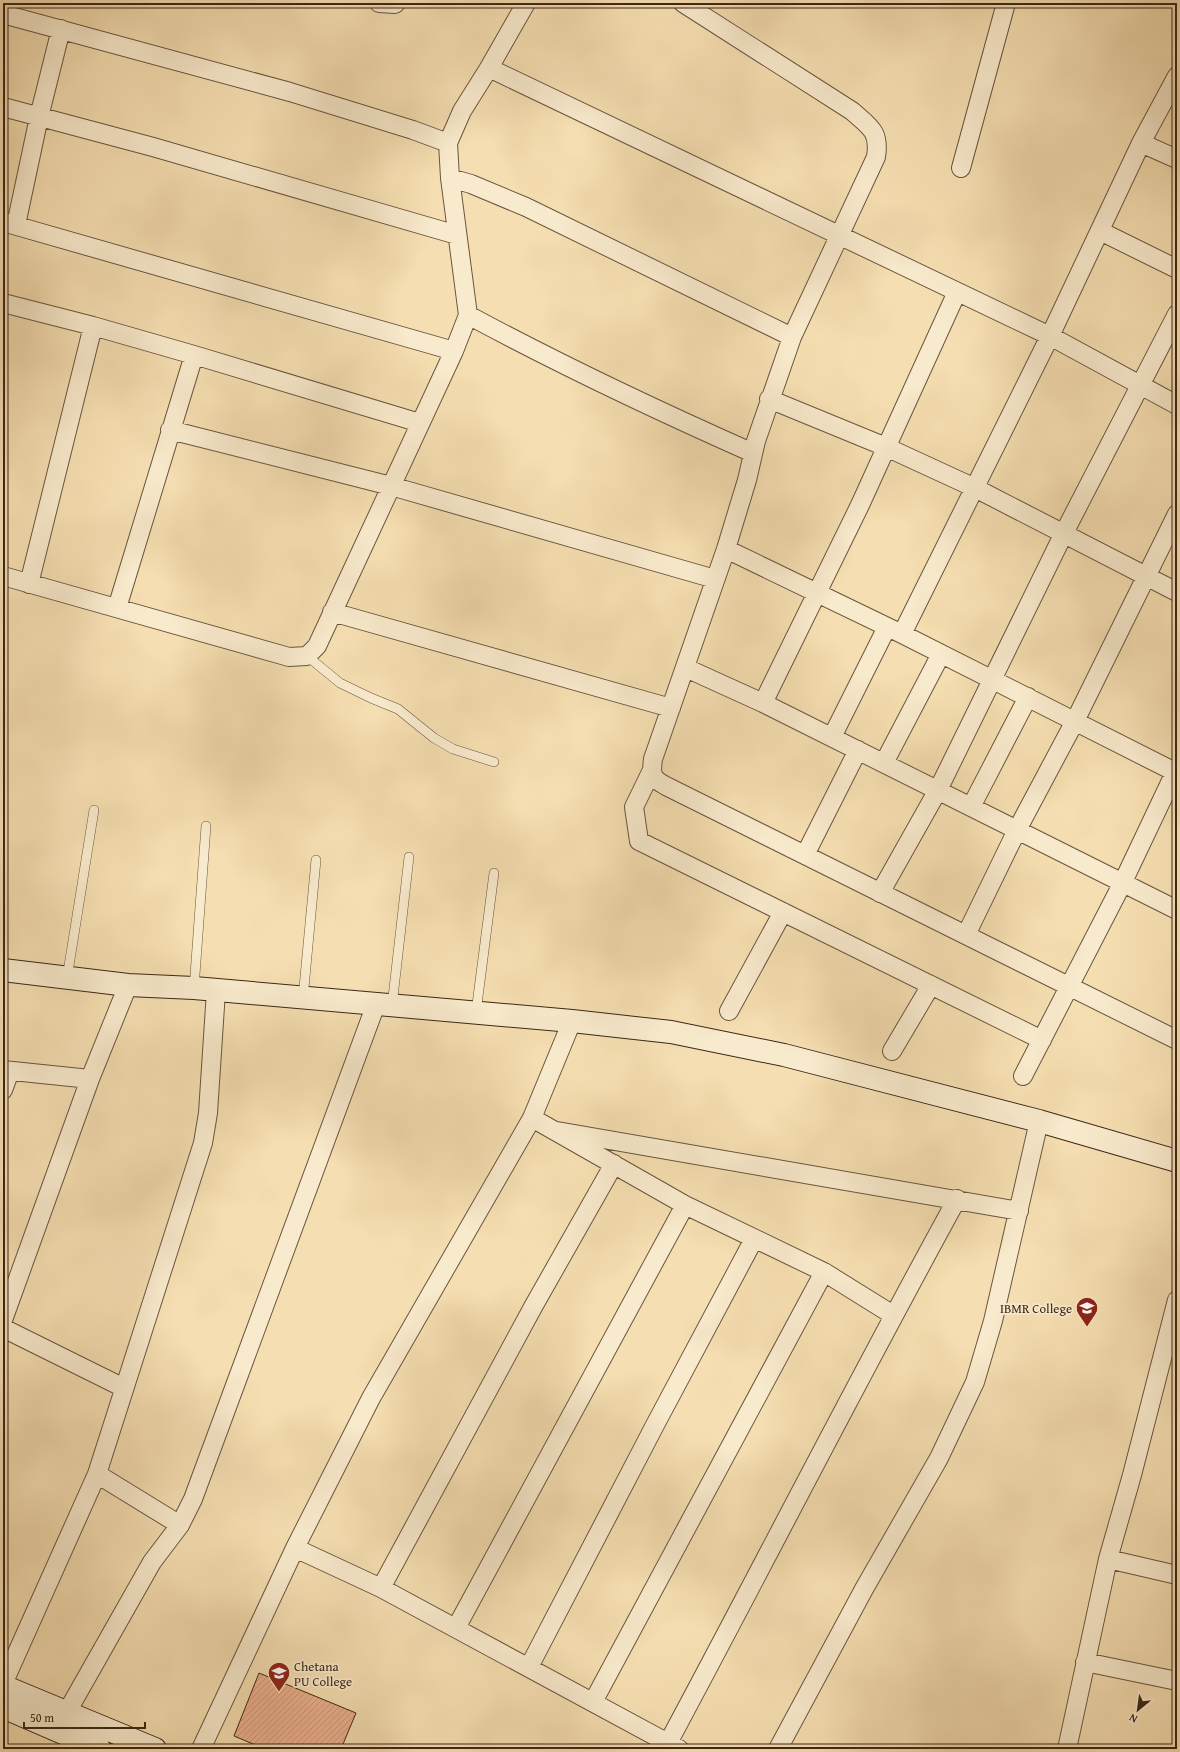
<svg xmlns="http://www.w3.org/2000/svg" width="1180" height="1752" font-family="'Gentium Book Plus',serif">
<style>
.building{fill:url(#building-hatch);stroke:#3c2718}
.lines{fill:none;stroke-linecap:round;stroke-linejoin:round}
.lane-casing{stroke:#6a553e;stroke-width:10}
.street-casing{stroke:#6a553e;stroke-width:20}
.secondary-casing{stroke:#3c2718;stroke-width:24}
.lane{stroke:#f8eacc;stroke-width:9}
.street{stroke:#f8eacc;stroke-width:18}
.secondary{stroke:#f8eacc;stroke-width:22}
.labels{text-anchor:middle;stroke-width:3.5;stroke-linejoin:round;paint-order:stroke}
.poi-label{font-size:13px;fill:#3c2718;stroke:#f8eacc;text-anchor:end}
</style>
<defs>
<pattern id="building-hatch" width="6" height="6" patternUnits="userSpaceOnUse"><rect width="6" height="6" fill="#eab08e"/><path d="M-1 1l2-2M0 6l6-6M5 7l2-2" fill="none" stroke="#ca977a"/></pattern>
</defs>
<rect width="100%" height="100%" fill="#f5deb1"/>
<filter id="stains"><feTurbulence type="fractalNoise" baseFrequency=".005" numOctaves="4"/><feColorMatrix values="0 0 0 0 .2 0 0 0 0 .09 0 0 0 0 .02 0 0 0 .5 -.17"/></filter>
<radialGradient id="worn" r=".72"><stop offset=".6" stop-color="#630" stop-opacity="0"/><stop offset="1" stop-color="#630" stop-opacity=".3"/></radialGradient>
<path class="building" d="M259,1673L356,1713L341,1749H265L234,1736Z"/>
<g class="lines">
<g class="lane-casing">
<path id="lane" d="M307,656L340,683L371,698L398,709L434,738L453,749L494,762
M67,978L94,810
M194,988L206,826
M303,998L316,860
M392,1006L409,857
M476,1012L494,873"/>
</g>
<g class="street-casing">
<path id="street" d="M379,3L395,4L396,3
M683,3L852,111C870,127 880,131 876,157L792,337L756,441L747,480L726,549L653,759C651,774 651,778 666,786L1177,1040
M3,14L290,92L413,130L448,143L450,178L468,315L454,351L317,646L307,656L289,657L3,576
M489,68L1050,336L1177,405
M3,107L153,147L457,235
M448,143L462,111L489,68L526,3
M1141,143L1177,159
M961,168L1006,3
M450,178L471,184L526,207L792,337
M3,222L454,351
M16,225L39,117L61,29
M1100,231L1177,269
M3,303L93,326L194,355L420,423
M468,315C561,365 656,410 753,453
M769,399L886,447L975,488L1177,592
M170,430L391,486L715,579
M726,549L902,634L1177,773
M29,584L93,326
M117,608L194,355
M332,612L671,708
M902,634L1050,336L1141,143L1177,76
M686,668L763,703L1177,910
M763,703L860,505L957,292
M832,737L887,627
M884,763L941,654
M651,772L634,807L639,841L1042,1040
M971,807L1028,697
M805,855L858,750
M880,893L938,790L1064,533L1177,314
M966,935L1017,830L1075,721L1177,514
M729,1011L783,912
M892,1051L931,985
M3,1070L90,1079
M1023,1076L1122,884L1177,768
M3,1090L10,1071
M532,1118L685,1205L824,1272L893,1315
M557,1131L1019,1211
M3,1320L90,1079L128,985
M3,1328L124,1388
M97,1474L180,1525
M295,1548L381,1588L679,1749
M1108,1559L1177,1575
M381,1588L533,1307L614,1164
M456,1628L685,1205
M1085,1662L1177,1681
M529,1667L655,1425L754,1239
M3,1684L97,1474L203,1143L208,1113L216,991
M593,1702L824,1272
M67,1712L152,1562L180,1525L193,1499L376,1004
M668,1743C765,1562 858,1379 957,1199
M201,1749L295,1548L371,1398L532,1118L572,1021
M778,1749L864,1589L939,1458L975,1382L993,1321L1039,1121
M1067,1749L1108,1559L1132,1475L1177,1300"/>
</g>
<g class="secondary-casing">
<path id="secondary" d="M3,970L128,985L194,988L572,1021L671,1032L784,1055L1039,1121L1177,1161
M3,1686L155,1749
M3,1707L100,1749"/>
</g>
<use href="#lane" class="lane"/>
<use href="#street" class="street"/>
<use href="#secondary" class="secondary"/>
</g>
<defs>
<g id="university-pin" transform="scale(1.15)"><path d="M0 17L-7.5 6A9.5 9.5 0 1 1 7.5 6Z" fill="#8f2418" stroke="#f8eacc"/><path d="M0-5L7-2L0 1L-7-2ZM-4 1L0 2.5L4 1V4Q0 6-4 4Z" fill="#fff"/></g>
<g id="school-pin" transform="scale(1.15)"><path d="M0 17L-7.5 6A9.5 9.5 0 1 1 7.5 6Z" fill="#8f2418" stroke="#f8eacc"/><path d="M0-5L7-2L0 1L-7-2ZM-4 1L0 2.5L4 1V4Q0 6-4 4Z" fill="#fff"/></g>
</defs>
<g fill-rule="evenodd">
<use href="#university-pin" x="1087" y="1308"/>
<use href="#school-pin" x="279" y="1673"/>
</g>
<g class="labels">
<g class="poi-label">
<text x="1072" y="1313">IBMR College</text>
<text x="294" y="1671" text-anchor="start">Chetana<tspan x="294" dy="15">PU College</tspan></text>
</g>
</g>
<rect width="1180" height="1752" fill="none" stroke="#f5deb1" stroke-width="16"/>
<rect x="4" y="4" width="1172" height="1744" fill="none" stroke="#3c2718" stroke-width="2"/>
<rect x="8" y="8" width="1164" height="1736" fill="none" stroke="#3c2718"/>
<g transform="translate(1138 1710) rotate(209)" stroke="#f8eacc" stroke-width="3" paint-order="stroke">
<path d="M0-3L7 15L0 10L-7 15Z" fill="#3c2718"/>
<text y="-6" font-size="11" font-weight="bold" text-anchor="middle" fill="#3c2718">N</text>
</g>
<path d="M24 1722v6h121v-6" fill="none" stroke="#3c2718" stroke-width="2"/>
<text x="30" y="1722" font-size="12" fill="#3c2718" stroke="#f8eacc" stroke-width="3" paint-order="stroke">50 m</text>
<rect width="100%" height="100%" filter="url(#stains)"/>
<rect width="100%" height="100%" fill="url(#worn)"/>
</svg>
